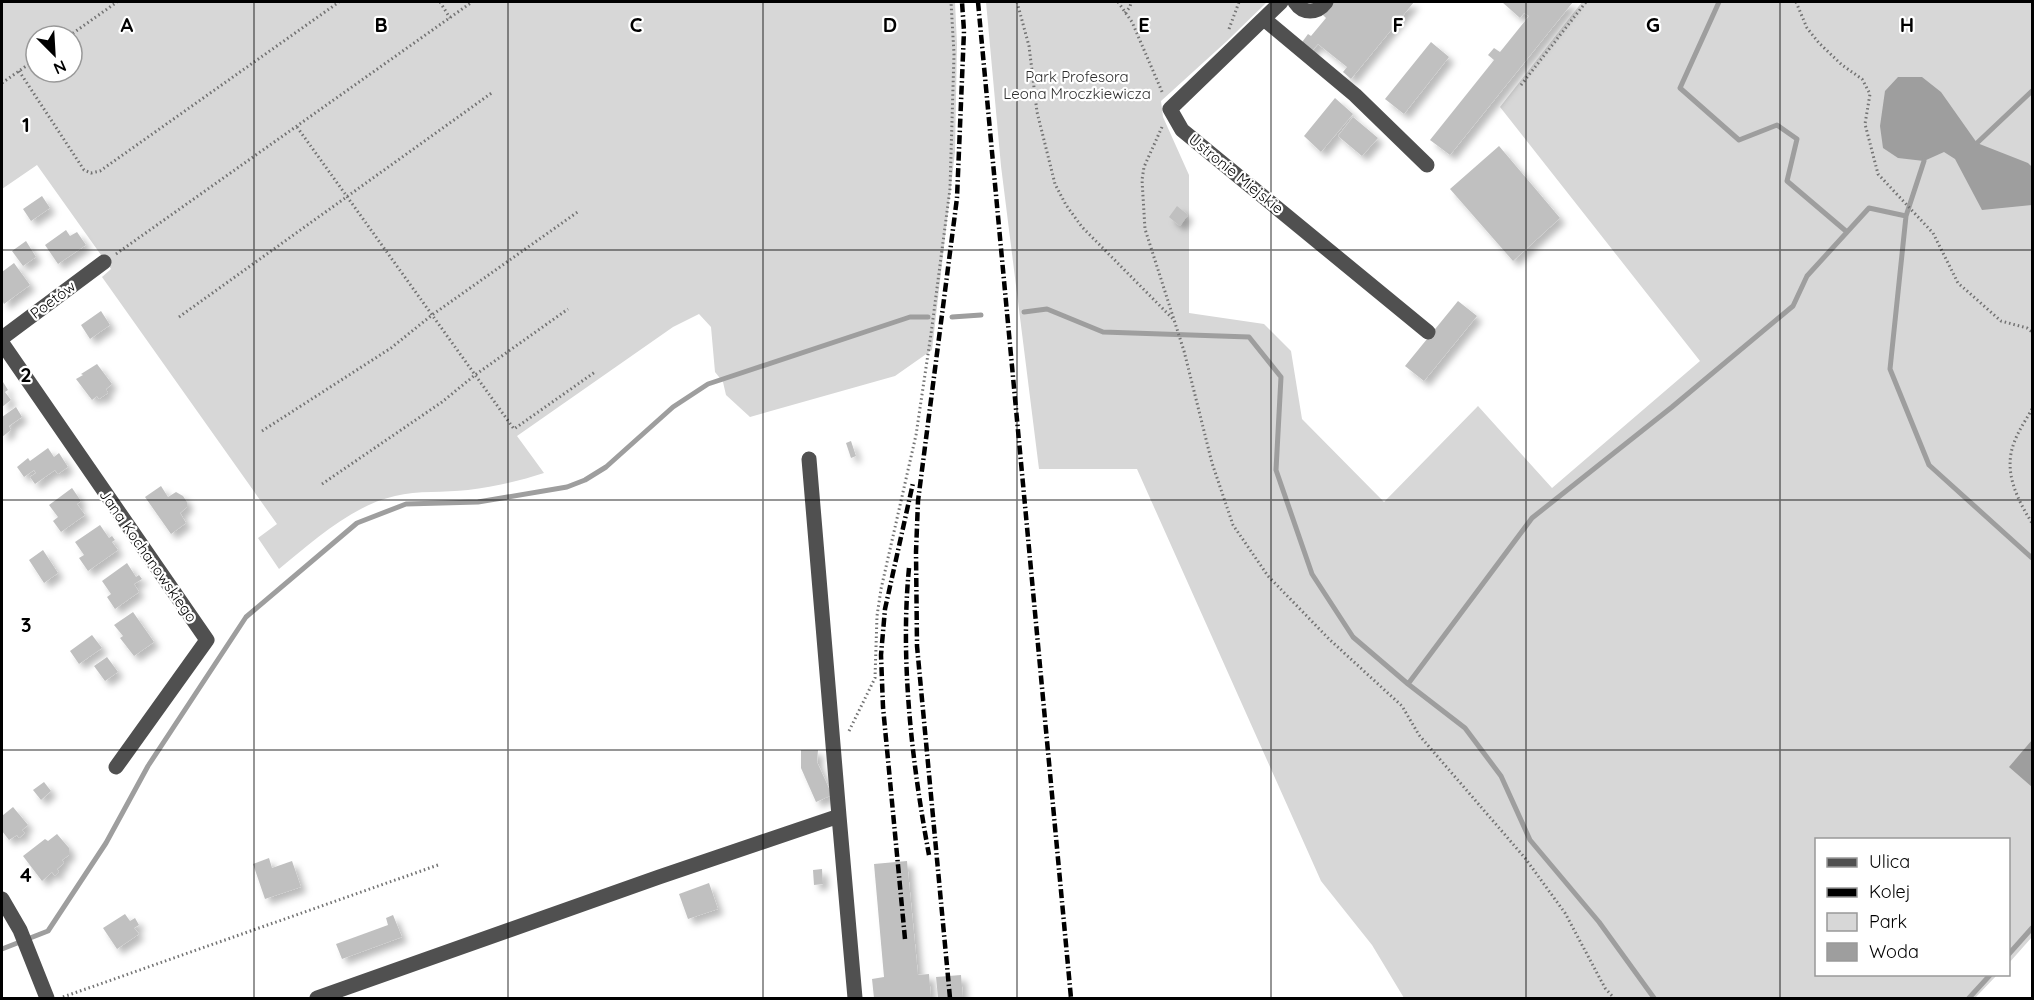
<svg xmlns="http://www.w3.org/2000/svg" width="2034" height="1000" font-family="Quicksand,sans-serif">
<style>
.green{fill:#d7d7d7;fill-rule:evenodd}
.water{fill:#9e9e9e}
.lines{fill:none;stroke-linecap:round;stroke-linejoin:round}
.stream{stroke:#9e9e9e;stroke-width:5}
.building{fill:#c0c0c0;filter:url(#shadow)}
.path{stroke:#727272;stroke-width:3;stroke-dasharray:1.5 3;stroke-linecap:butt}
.minor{stroke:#505050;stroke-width:15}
.rail{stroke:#000;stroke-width:4.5;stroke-dasharray:9 3 1.5 3;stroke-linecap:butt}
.grid{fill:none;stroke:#000;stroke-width:1.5;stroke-opacity:0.55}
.labels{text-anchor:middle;stroke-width:4.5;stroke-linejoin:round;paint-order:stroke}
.park-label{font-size:15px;fill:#2e2e2e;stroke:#fff}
.street-label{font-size:15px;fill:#000;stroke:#fff}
.grid-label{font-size:20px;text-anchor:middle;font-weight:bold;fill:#000;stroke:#fff;stroke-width:4.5;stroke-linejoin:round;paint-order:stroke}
</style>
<defs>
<filter id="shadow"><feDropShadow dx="5.5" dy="5.5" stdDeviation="3" flood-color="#0004"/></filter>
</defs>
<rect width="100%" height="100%" fill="#fff"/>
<path class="green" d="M2,2H955L957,44L955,152L932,350L895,376L750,417L726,395L723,382L715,372L711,327L699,314L673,327L517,436L544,473C519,481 495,487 468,490C444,493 418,490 395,496C353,505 312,542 279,569L258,538L277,524L102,277L111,269L37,165L2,189ZM36,36H72V72H36Z
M986,2H1267L1227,41L1161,101L1163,117L1189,175V313L1264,324L1291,351L1302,419L1384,502L1478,406L1552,488L1700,361L1500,107L1582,2H2032V937L2009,963L2008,840H1816V974L1997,975L1975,998H1404L1372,945L1321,881L1137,469H1039L1001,166Z"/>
<path class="water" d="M1898,77H1922L1941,92L1977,143L2028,163L2032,167V205L1982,210L1955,159L1944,152L1924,161L1898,158L1883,148L1880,126L1885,91Z
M2032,740V787L2009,767Z"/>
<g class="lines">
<path class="stream" d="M1719,2L1680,88L1739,140L1777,125L1797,139L1787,181L1847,232
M1977,143L2032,91
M1906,216L1890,369L1929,465L2032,558
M1024,312L1047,309L1103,332L1249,337L1281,377L1276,470L1312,574L1353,637L1408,684L1465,728L1501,776L1530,840L1599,922L1654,998
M952,317L981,315
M1408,684L1532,518L1672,407L1793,306L1807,276L1869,208L1906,216L1924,161
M2,949L48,931L106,843L148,766L246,617L357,523L406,504L478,502L567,487L585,480L606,467L673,407L708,384L910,317H928
M2008,955L2032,928
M1969,998L1991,974"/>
</g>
<path class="building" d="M1332,2H1414L1351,79L1343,72L1347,67L1318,44L1310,53L1300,45L1308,34L1311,36L1326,18L1322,14Z
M1502,2H1573L1450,155L1430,140L1494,60L1488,55L1494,48L1500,52L1529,16L1524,13L1520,18Z
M1431,42L1449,57L1404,114L1385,99Z
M1335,98L1353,114L1321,152L1304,136Z
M1353,117L1378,138L1362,156L1338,136Z
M1499,146L1560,218L1513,261L1450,189Z
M42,196L50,208L31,221L23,209Z
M1177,206L1188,215L1180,226L1169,217Z
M66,230L70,236L77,232L86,245L58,264L45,245Z
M26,241L36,257L23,266L12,251Z
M14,263L30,285L4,304L2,300V272Z
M1458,301L1477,316L1424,381L1405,366Z
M101,311L110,325L90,339L81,325Z
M97,364L112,384L106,389L108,393L99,399L97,396L92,400L76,379L83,375L81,374Z
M3,382L8,390L5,392L11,400L2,407Z
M16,407L22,417L9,426L11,430L2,437V417Z
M851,441L856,456L851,458L846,443Z
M48,448L54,457L59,453L68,467L58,474L55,470L35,484L30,477L36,473L34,470L24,477L17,467L28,458L30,461Z
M161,486L168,497L176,492L183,496L187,502V507L180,513L186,523L171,534L145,497Z
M72,488L81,501L77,504L85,515L61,532L53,521L58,517L49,505Z
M100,525L109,538L112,536L115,540L112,542L118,550L88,571L79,558L84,555L75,542Z
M43,550L58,573L44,583L29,560Z
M127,563L136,577L139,575L142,579L134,584L139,592L115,609L107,597L111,594L102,581Z
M133,612L154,642L134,656L120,638L123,636L114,625Z
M92,635L102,648L79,664L70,651Z
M107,657L118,672L105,681L94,666Z
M801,750H818L817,762L832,795L816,802L801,768Z
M44,782L51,791L41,800L33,790Z
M13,807L28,825L22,830L25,833L19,838L17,835L9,840L2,831V816Z
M57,834L69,848V855L62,860L64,863L57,869L59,872L55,876L52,872L42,881L23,856L45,839L48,841Z
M269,858L272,868L292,861L301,887L265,899L253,864Z
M907,861L918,975L929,974L931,998H874L872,979L884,977L874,864Z
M822,869L823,884L814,885L813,870Z
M709,883L718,909L688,919L679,894Z
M125,914L130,921L135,918L139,925L134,928L139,934L117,949L103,928Z
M393,915L402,937L342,959L336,944L388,925L386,918Z
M961,975L963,998H938L936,977Z"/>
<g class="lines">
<path class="path" d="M440,2L450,18
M1017,2L1029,46L1037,112L1055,184L1066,205L1082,227L1173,319
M1118,2L1132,22L1163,94
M1796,2L1807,28L1819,43L1842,65L1862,79L1870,94L1865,124L1878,174L1933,233L1958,283L2001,321L2027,328L2032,332
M1125,13L1130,7L1131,2
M1229,29L1239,2
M69,36L117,2
M19,71L84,170L91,173L100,171L339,2
M2,83L36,59
M1521,85L1586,2
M297,127L514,429L595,372
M1162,127L1144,167L1142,180L1145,229L1184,351L1212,463L1233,525L1268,576L1329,639L1402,706L1419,735L1525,858L1565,913L1605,988L1614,998
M116,254L472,2
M179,317L493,92
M2032,409C2026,420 2018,431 2014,443C2003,471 2017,499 2032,523
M262,431L391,348L432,315L579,211
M322,484L442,402L475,375L568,309
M849,731L875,678L877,616L881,589L916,435L931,334L950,189L954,54L951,2
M63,997L438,865"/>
<path class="minor" d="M1281,2L1170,109L1182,130L1428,332
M1295,2C1303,14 1317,14 1326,2
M1264,19L1355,95L1427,165
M2,338L104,262
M2,343L207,640L116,767
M809,459L839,816
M2,899L20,930L47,998
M317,998L659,877L839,816L855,998"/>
<path class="rail" d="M978,2L1071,998
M909,568C900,661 912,763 929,855
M905,939L883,707L881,655L885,609L913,483
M950,998L917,646L916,552L918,501L957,198L964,31L962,2"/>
</g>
<path class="grid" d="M254,2V998M508,2V998M763,2V998M1017,2V998M1271,2V998M1526,2V998M1780,2V998M2,250H2032M2,500H2032M2,750H2032"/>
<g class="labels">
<g class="park-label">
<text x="1077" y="82">Park Profesora<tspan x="1077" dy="17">Leona Mroczkiewicza</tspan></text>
</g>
<g class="street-label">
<text transform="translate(1236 174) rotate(39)" y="5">Ustronie Miejskie</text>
<text transform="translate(53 300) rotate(-37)" y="5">Poetów</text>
<text transform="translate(148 556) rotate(55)" y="5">Jana Kochanowskiego</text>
</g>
</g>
<g class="grid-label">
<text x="127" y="32">A</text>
<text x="381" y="32">B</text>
<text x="636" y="32">C</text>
<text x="890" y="32">D</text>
<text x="1144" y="32">E</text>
<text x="1398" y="32">F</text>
<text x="1653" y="32">G</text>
<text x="1907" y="32">H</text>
<text x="26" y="132">1</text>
<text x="26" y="382">2</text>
<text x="26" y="632">3</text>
<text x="26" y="882">4</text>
</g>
<rect width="2034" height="1000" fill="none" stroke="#000000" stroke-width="6"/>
<rect x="1815" y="838" width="195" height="138" fill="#ffffff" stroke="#999999" stroke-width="1.5"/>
<rect x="1827" y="858" width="30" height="9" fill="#505050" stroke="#999999" stroke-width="1.5"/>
<text x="1869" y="868" font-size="18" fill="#000000">Ulica</text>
<rect x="1827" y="888" width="30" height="9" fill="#000000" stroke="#999999" stroke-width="1.5"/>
<text x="1869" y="898" font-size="18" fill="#000000">Kolej</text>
<rect x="1827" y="913" width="30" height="18" fill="#d7d7d7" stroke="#999999" stroke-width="1.5"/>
<text x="1869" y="928" font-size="18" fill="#000000">Park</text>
<rect x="1827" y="943" width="30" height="18" fill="#9e9e9e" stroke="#999999" stroke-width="1.5"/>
<text x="1869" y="958" font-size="18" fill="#000000">Woda</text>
<g transform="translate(54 54) rotate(156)"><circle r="28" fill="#ffffff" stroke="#999999" stroke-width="1.5"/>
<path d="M0-4.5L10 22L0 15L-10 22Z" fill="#000000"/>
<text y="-9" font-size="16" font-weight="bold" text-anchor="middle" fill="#000000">N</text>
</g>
</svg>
